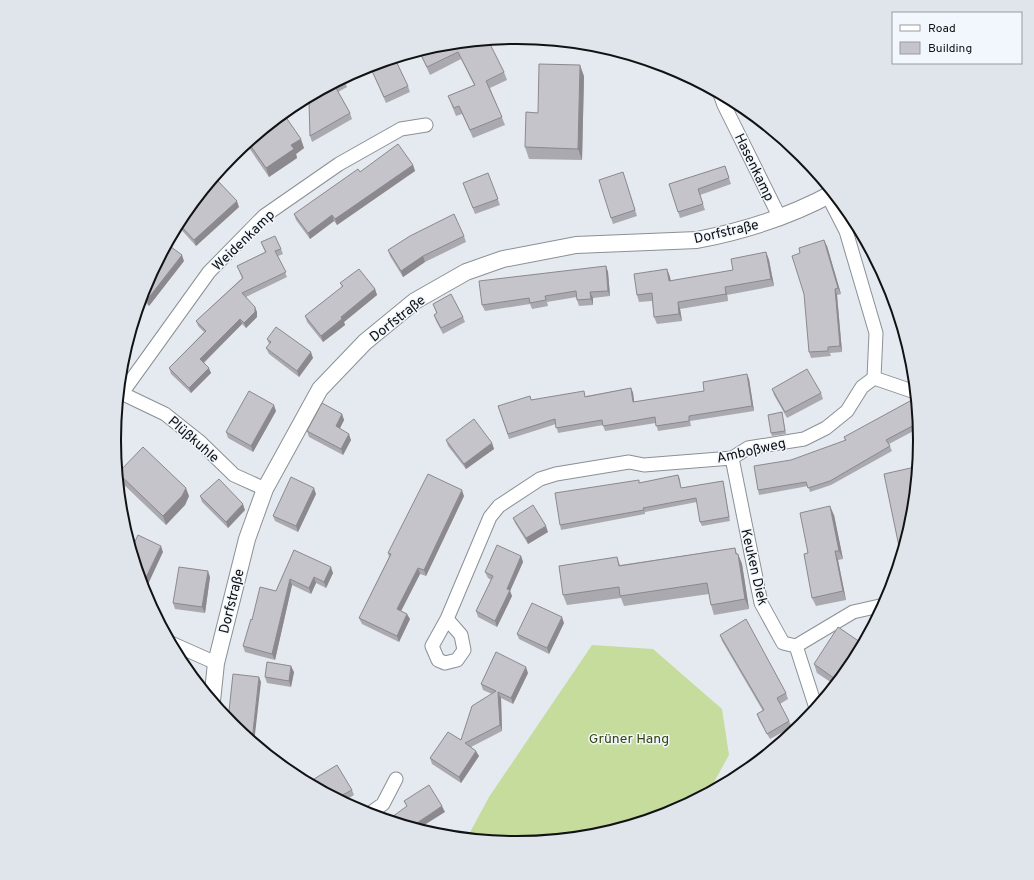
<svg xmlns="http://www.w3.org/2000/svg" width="1034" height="880" font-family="Overpass,sans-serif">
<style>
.garden{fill:#c6dc9c}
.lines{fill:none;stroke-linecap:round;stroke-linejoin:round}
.minor-casing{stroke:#8b9095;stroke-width:15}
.tertiary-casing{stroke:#8b9095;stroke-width:18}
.minor{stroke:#fff;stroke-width:13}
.tertiary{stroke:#fff;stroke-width:16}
.wall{fill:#aaa9af}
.shaded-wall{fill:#8b898e}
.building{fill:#c6c4cb;stroke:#8b898e}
.labels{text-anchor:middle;stroke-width:3;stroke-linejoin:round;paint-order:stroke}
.street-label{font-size:14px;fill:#101214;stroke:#f1f7fd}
.park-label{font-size:14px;fill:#364508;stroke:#f1f7fd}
.rim{fill:none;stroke:#101214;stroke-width:2}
</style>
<rect width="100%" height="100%" fill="#e4eaef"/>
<path class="garden" d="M592,645L653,649L722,709L729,755L708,793L671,812L595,835L517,843L467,838L489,797Z"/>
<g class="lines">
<g class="minor-casing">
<path id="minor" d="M720,94L724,105L780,218
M874,378L915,392
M119,392L165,414L199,441L234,475L265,489
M122,393L209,272L264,216L339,164L401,129L426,125
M732,458L761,603L783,643L796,646L816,708
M447,619L461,635L464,650L457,660L445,663L438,660L432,646L447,619L490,517L499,506L540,479L556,474L629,462L644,465L732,458L748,448L804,439L826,428L847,411L862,387L874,378L876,333L846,231L828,196
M171,643L216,663
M796,646L853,612L884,605
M369,814L383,804L396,779"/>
</g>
<g class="tertiary-casing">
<path id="tertiary" d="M212,701L216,663L247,539L265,489L320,389L365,342L415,301L466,272L503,259L576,245L697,240C744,231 791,216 833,193"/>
</g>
<use href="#minor" class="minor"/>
<use href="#tertiary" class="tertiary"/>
</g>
<path class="wall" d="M481,43L504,72L507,80L490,88L505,125L473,138L462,114L456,116L448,96L474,85L461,59L430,75L419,51L439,45Z
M372,71L408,86L410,92L386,103Z
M584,76L582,160L529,159L525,147L538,113Z
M343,78L347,87L338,92L350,113L352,119L312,142L310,136L329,92L327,87Z
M283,113L304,148L296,154L297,158L269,177L247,145V143Z
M413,165L415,171L337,225L334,221L310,239L296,220L294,214L360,172Z
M725,166L731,184L700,195L705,210L680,218L669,184Z
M488,173L500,205L475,214L463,183Z
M625,178L637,216L613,224L611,218Z
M239,207L196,246L177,225L182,216Z
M464,236L466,242L425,262L403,277L390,256L388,250Z
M261,242L281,249L283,254L278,256L287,277L246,297L257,312V317L246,328L242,324L204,363L211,373L191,393L171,374L169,368L204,332L198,326L196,321L242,278L237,266L265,252Z
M827,246L841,294L837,295L842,352L830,353L831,356L811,358L809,352Z
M766,252L769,260L774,286L727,295L728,301L680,309L682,321L657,324L654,317L652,301L639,302L637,295L667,269L670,277L671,281L733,270Z
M184,261L149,306L141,299L145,286Z
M606,266L608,272L610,296L593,298V305L579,306L577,300V297L547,302L548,306L532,309L530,304L485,311L482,305Z
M340,283L375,289L377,295L344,322L345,325L323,342L307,322L305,316L342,287Z
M433,304L463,317L465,322L443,334L436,321L434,315L437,314Z
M267,339L313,358L299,377L269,354L266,348L269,344Z
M749,379L754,411L690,421L691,426L658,431L656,423L605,431L603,425L558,433L556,424L509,439L498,406L532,400L586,396L631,388L633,393L634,402L704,391Z
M772,389L821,393L823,399L787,418L774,395Z
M276,411L253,452L228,438L226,432Z
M782,412L786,434L772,436L771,433Z
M342,414L344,420L340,428L351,440L343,455L309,437L307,431Z
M918,415L919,428L889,444L892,451L831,485L810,492L808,486L759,495L758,490L791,460L845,441L844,437Z
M446,440L492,443L494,449L466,469L448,446Z
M118,473L189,496L185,505L166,525L121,482Z
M678,475L680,479L681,488L723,481L724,486L730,521L702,526L700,522L697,502L645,512V514L561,530L560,525L640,483Z
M316,494L298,532L275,521L273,516Z
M200,496L245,510L228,528L202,502Z
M464,496L426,576L420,574L401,611L410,619L399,642L362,624L359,618L389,557L388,553Z
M834,515L843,559L838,560L846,600L816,606L812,598Z
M513,518L548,532L528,544L515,523Z
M735,548L737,554H738L742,564L749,609L714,615L711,605L709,594L624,606L621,598L567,605L563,595L617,557L620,565Z
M294,550L333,573L326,588L316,583L311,594L292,585L275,660L245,652L243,646L252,620L276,591Z
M521,556L523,562L510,591L512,596L497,627L478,617L476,611L491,580L488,578L485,572Z
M210,577L205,613L175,609L173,603Z
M564,623L549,654L519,639L517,634Z
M720,635L786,693L788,699L780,704L789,721L792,727L770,739L759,720L757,714L763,711L722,641Z
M814,664H852L835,685L817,673Z
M294,672L291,687L267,683L265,677Z
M528,673L513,704L501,698L502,731L471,747L479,756L461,783L432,764L430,758L461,740L492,694L483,690L481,684Z
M314,779L352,790L354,795L343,802L311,785L316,782Z"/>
<path class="shaded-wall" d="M580,65L584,76L582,160L578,149Z
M301,139L304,148L296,154L297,158L269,177L266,168L291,145Z
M413,165L415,171L337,225L335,219Z
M237,201L239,207L196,246L194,240Z
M332,215L334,221L310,239L308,233Z
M824,240L827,246L841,294L838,288Z
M766,252L769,260L774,286L771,279Z
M182,255L184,261L149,306L147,300Z
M423,256L425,262L403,277L401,271Z
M606,266L608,272L610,296L608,291Z
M667,269L670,277L671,288L669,281Z
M725,287L727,295L728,301L726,294Z
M375,289L377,295L344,322L345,325L323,342L321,336L341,317Z
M835,289L837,295L842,352L840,346Z
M590,292L593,298V305L591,299Z
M678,302L680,309L682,321L679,314Z
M255,307L257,312V317L246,328L244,323Z
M240,319L242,324L202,364L200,359Z
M311,352L313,358L299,377L297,371Z
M209,368L211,373L191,393L189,388Z
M747,374L749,379L754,411L752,406Z
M631,388L633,393L635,407L633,402Z
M274,405L276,411L253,452L251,446Z
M342,414L344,420L338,432L336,426Z
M349,434L351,440L343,455L341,449Z
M492,443L494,449L466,469L464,464Z
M186,488L189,496L185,505L166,525L163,516Z
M314,488L316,494L298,532L296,526Z
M462,490L464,496L426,576L424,570Z
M243,504L245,510L228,528L226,522Z
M830,506L834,515L843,559L839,551Z
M546,526L548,532L528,544L526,538Z
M161,546L163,552L144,593L142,586Z
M835,551L838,560L846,600L843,591Z
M738,554L742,564L749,609L745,599Z
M521,556L523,562L510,591L512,596L497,627L495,621L507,589Z
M331,567L333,573L326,588L324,582Z
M418,568L420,574L399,615L397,609Z
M208,571L210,577L205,613L202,607Z
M314,577L316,583L311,594L309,588Z
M290,579L292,585L275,660L272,654Z
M407,614L410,619L399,642L397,636Z
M562,617L564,623L549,654L547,648Z
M291,666L294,672L291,687L289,681Z
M526,667L528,673L513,704L511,698Z
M259,677L261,682L254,743L252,741Z
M498,692L501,698L502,731L500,725Z
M476,751L479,756L461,783L459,777Z
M442,806L445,812L418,829L411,827Z"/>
<path class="building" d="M487,40H488L504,72L486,81L502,117L470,130L459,106L454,108L448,96L475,85L458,52L427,67L419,51L439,45L480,41L481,43Z
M396,61L408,86L384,97L372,71Z
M539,64L580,65L578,149L525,147L526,112L538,113Z
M343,78L345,82L329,90L327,87Z
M336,88L350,113L310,136L309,103Z
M283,113L301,139L291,145L294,149L266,168L248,142Z
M398,144L413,165L335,219L332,215L308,233L294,214L358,169L360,172Z
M725,166L729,178L698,189L703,204L678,212L669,184Z
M623,172L635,210L611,218L599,180Z
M488,173L498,199L473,208L463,183Z
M218,181L237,201L194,240L178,223L182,216L189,207Z
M454,214L464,236L423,256L401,271L388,250L410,236Z
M275,236L281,249L275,251L286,272L242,293L255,307V312L244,323L240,319L200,359L209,368L189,388L169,368L206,331L196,321L243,278L237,266L266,252L261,242Z
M824,240L838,288L835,289L840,346L828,347V351L809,352L804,294L792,256L800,253L799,248Z
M167,244L182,255L147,300L142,296L145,286Z
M766,252L771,279L725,287L726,294L678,302L679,314L654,317L652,293L637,295L634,274L667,269L669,281L733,270L731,259Z
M606,266L608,291L590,292L591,299L577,300L576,291L545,296L546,300L530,303L529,298L482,305L479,281Z
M359,269L375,289L341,317L342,319L321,336L305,316L343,286L340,283Z
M451,294L463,317L441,328L434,315L437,313L433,304Z
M276,327L311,352L297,371L266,348L271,342L267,339Z
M807,369L821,393L785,412L772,389Z
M747,374L752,406L689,416V421L656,426L655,417L603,426L602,420L556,428L555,419L508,434L498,406L530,396L531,400L584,391L585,397L631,388L633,402L704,391L703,382Z
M249,391L274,405L251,446L226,432Z
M910,401L918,415V423L886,440L890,446L830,481L808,488L806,482L758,490L754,466L791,460L846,440L844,437Z
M322,403L342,414L336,426L349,434L341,449L307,431Z
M782,412L785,431L771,433L768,415Z
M474,419L492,443L464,464L446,440Z
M143,447L186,488L182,496L163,516L118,473Z
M915,467L916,476L912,519L901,556L884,474Z
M428,474L462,490L424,570L418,568L397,609L407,614L397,636L359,618L391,554L388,553Z
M678,475L681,488L723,481L729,517L700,522L696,498L643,508L644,510L560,525L555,493L639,480V483Z
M291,477L314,488L296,526L273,516Z
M219,479L243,504L226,522L200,496Z
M533,505L546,526L526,538L513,518Z
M830,506L839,551H835L843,591L812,598L804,554L808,553L800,513Z
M138,535L161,546L142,586L131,550Z
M497,545L521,556L507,589L510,590L495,621L476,611L493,576L485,572Z
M735,548L736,554H738L745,599L711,605L707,583L620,596L619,587L563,595L559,566L617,557L619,566Z
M294,550L331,567L324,582L314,577L309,588L290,579L272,654L243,646L251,619L252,620L260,587L276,591Z
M179,567L208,571L202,607L173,603Z
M532,603L562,617L547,648L517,634Z
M746,619L786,693L777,698L789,721L767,734L757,714L764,710L720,635Z
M838,627L863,644L852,664L838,681L814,664Z
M496,652L526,667L511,698L498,692L500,725L465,743L476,751L459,777L430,758L448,732L461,740L472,706L496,691L481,684Z
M267,662L291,666L289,681L265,677Z
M233,674L259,677L252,741L232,725L228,720Z
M337,765L352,790L337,798L311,785L316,782L314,779Z
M429,785L442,806L411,827L388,820L407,806L404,801Z"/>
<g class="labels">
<g class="street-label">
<text transform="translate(755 167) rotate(64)" y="5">Hasenkamp</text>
<text transform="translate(726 231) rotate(-13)" y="5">Dorfstraße</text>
<text transform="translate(243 240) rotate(-44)" y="5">Weidenkamp</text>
<text transform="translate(397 318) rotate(-38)" y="5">Dorfstraße</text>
<text transform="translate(194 439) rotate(41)" y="5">Plüßkuhle</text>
<text transform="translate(751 450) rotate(-13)" y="5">Amboßweg</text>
<text transform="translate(755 567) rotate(77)" y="5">Keuken Diek</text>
<text transform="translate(231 601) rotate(-76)" y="5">Dorfstraße</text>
</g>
<g class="park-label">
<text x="629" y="743">Grüner Hang</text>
</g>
</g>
<path d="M0 0H1034V880H0ZM121 440a396 396 0 1 1 792 0a396 396 0 1 1-792 0Z" fill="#dfe5ea" fill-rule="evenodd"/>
<path class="rim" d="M121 440a396 396 0 1 1 792 0a396 396 0 1 1-792 0Z"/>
<rect x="892" y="12" width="130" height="52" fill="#f1f7fd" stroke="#979ba0"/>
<rect x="900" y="25" width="20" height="6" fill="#ffffff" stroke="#979ba0"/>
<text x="928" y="32" font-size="12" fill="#101214">Road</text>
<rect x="900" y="42" width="20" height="12" fill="#c6c4cb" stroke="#979ba0"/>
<text x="928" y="52" font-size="12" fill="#101214">Building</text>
</svg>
